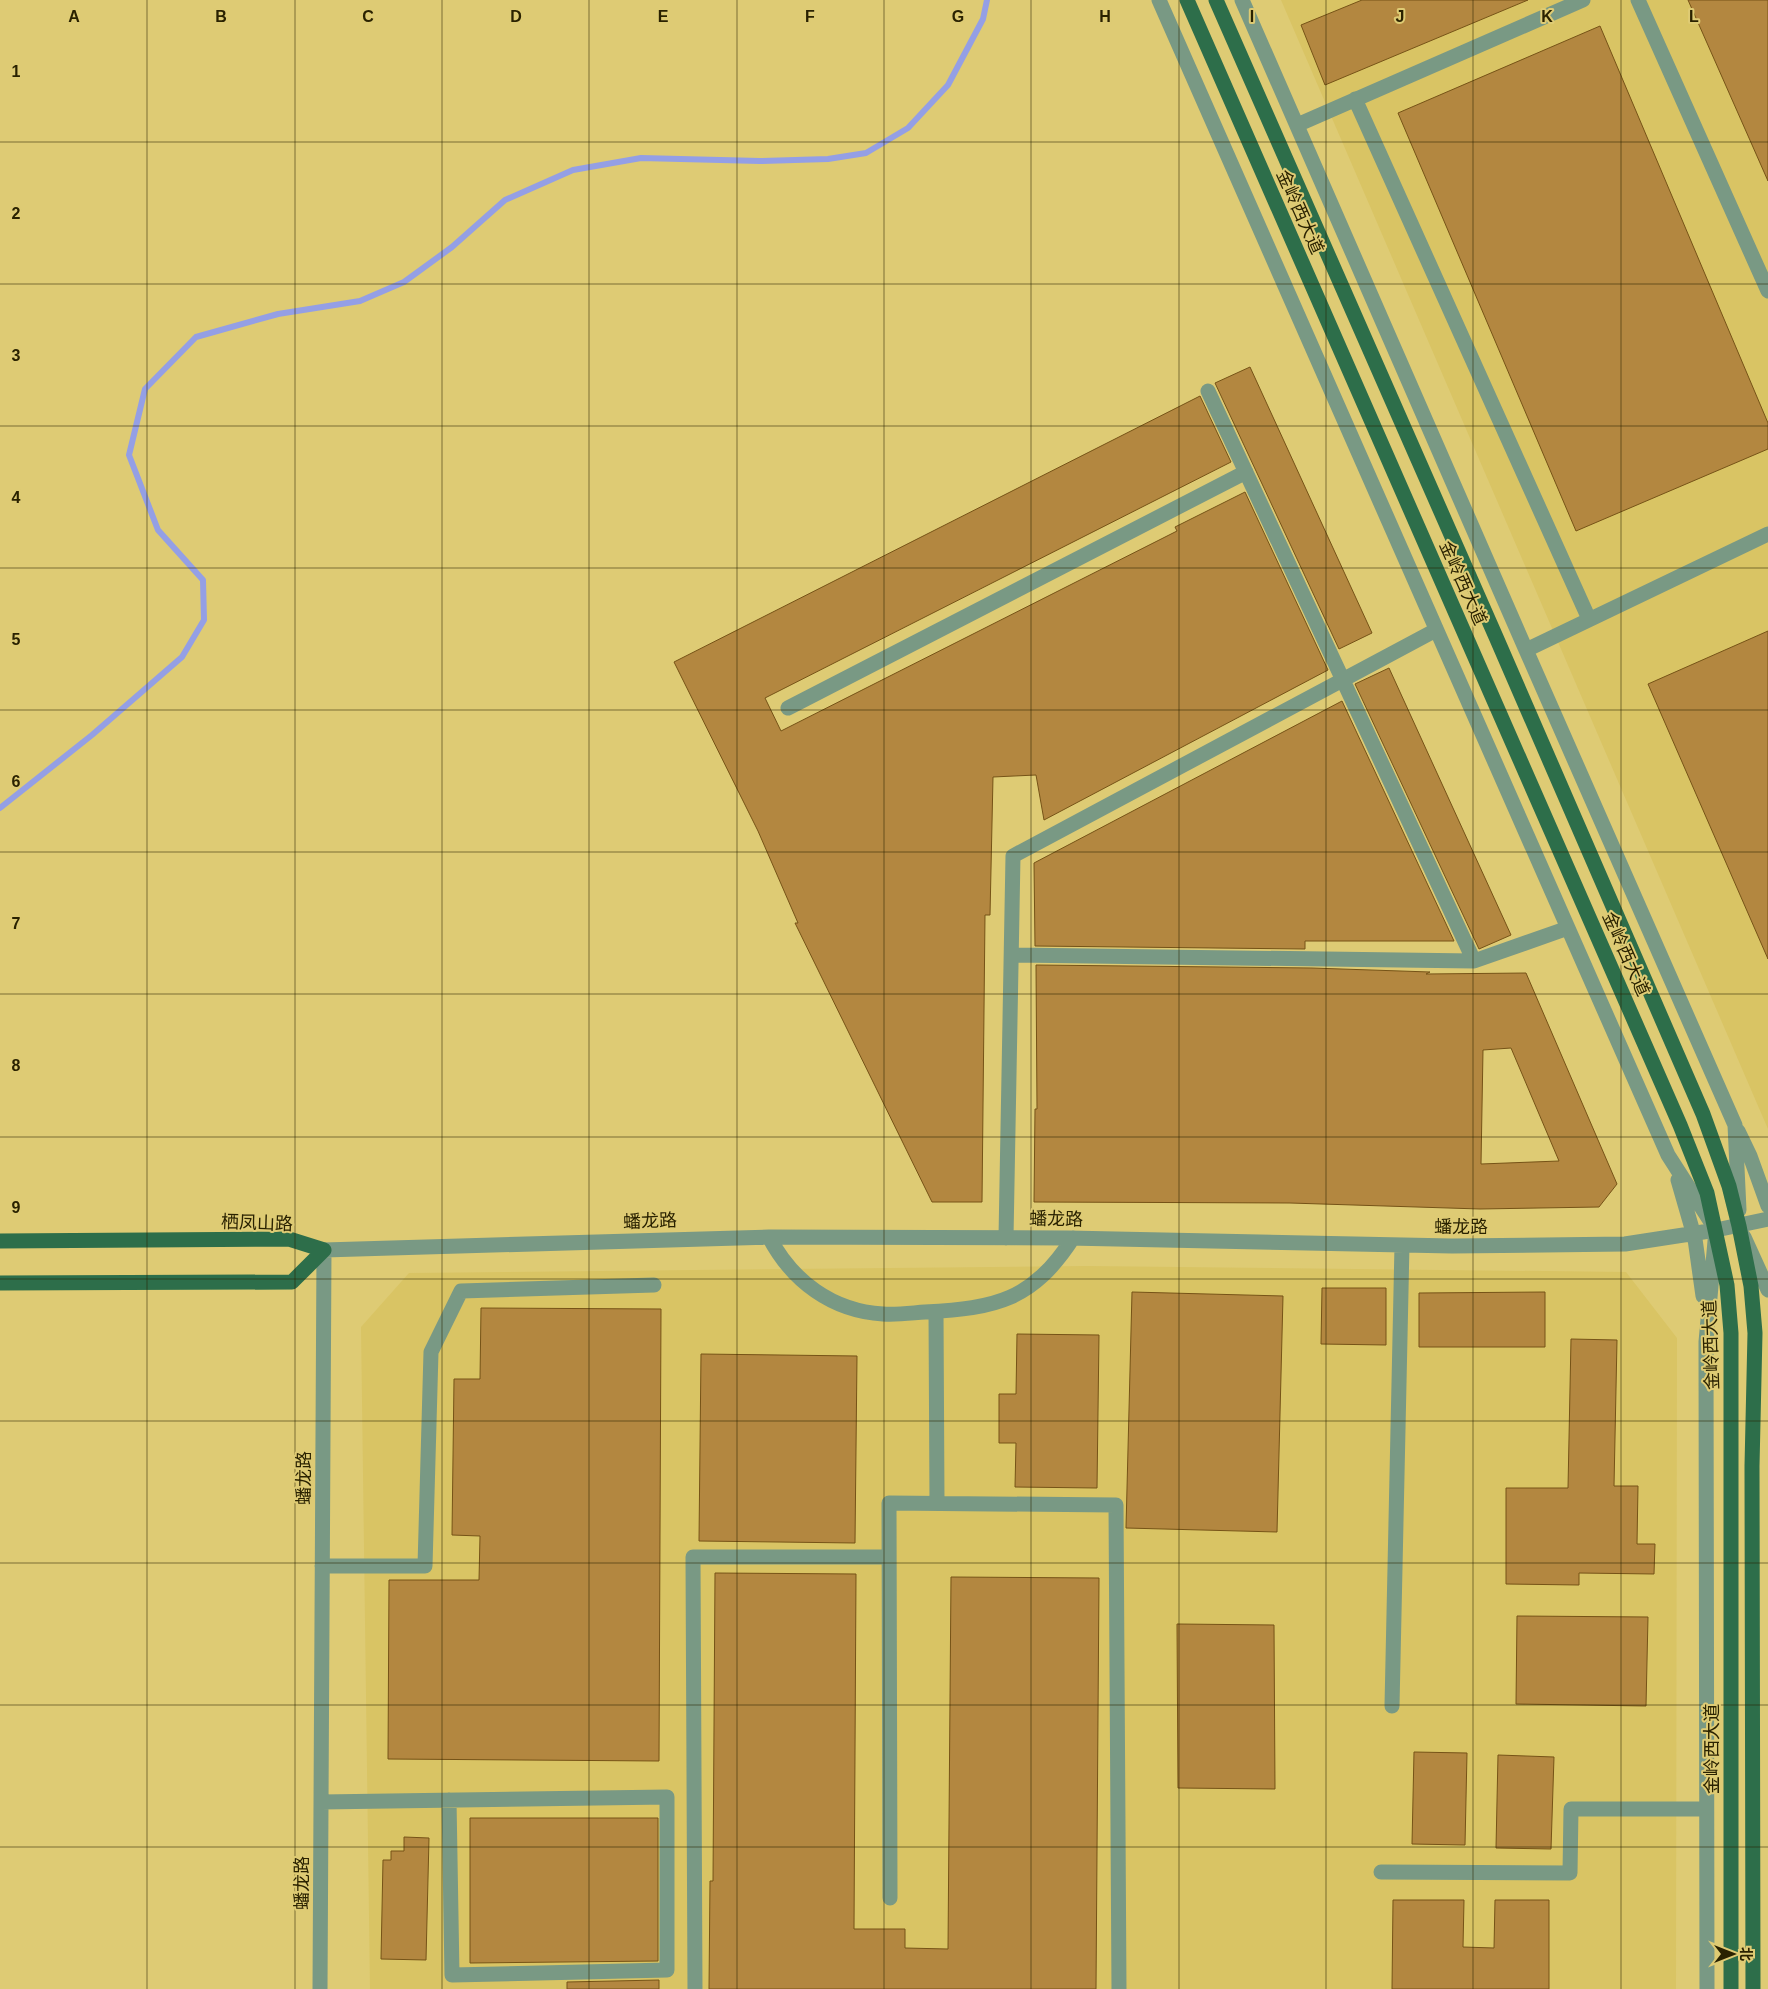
<svg xmlns="http://www.w3.org/2000/svg" width="1768" height="1989" font-family="Helvetica,'Noto Sans SC',sans-serif">
<style>
.built{fill:#d9c464}
.lines{fill:none;stroke-linecap:round;stroke-linejoin:round}
.stream{stroke:#949fe5;stroke-width:6}
.building{fill:#b38740;stroke:#765317;fill-rule:evenodd}
.minor{stroke:#799984;stroke-width:15}
.major{stroke:#2d6e4a;stroke-width:15}
.grid{fill:none;stroke:#2a2200;stroke-width:1;stroke-opacity:0.55}
.labels{text-anchor:middle;stroke-width:4;stroke-linejoin:round;paint-order:stroke}
.street-label{font-size:18px;fill:#2a2200;stroke:#decb74}
.grid-label{font-size:16px;text-anchor:middle;font-weight:bold;fill:#2a2200;stroke:#decb74;stroke-width:4;stroke-linejoin:round;paint-order:stroke}
</style>
<rect width="100%" height="100%" fill="#decb74"/>
<path class="built" d="M1281,0H1768V1129Z
M1086,1266L1626,1272L1677,1338L1676,1989H370L361,1327L409,1273Z"/>
<g class="lines">
<path class="stream" d="M0,808L92,735L182,657L204,620L203,580L158,530L129,455L145,389L196,337L278,314L360,301L404,282L452,247L505,200L573,170L641,158L760,161L828,159L866,153L908,128L948,85L983,19L987,0"/>
</g>
<path class="building" d="M1362,0H1528L1325,85L1301,25Z
M1688,0H1768V181Z
M1600,26L1768,423V449L1576,531L1398,113Z
M1250,367L1372,633L1339,649L1215,383Z
M1200,396L1231,462L765,698L781,731L1177,531L1175,527L1245,492L1328,670L1044,820L1036,775L993,777L990,915H985L982,1202H932L795,923H798L758,831L674,662Z
M1768,631V959L1648,684Z
M1389,668L1511,935L1479,949L1355,684Z
M1342,701L1454,941H1305V949L1035,946L1034,863Z
M1036,965L1312,968L1430,972L1426,974L1526,973L1617,1184L1599,1207L1480,1209L1290,1203L1034,1202L1035,1109H1037ZM1511,1048L1559,1161L1481,1164L1483,1050Z
M1322,1288H1386V1345L1321,1344Z
M1132,1292L1283,1296L1277,1532L1126,1528Z
M1545,1292V1347H1419V1293Z
M481,1308L661,1309L659,1761L388,1759L389,1580H479L480,1536L452,1535L454,1379H480Z
M1017,1334L1099,1335L1097,1488L1015,1487L1016,1443H999V1394H1016Z
M1571,1339L1617,1340L1614,1486H1638L1637,1544H1655L1654,1574L1579,1573V1585L1506,1584V1488H1568Z
M701,1354L857,1356L855,1543L699,1541Z
M715,1573L856,1574L854,1929H905V1948L948,1949L951,1577L1099,1578L1096,1989H709L710,1881H713Z
M1517,1616L1648,1617L1646,1706L1516,1704Z
M1177,1624L1274,1625L1275,1789L1178,1788Z
M1414,1752L1467,1753L1465,1845L1412,1844Z
M1498,1755L1554,1757L1551,1849L1496,1848Z
M470,1818H658V1961L470,1963Z
M404,1837L429,1838L426,1960L381,1959L383,1860H391V1851H404Z
M1393,1900H1464L1463,1947L1494,1948L1495,1900H1549V1989H1392Z
M659,1980V1989H567V1982Z"/>
<g class="lines">
<path class="minor" d="M1159,0L1668,1155L1716,1230L1706,1342L1707,1989
M1242,0L1526,650L1735,1125L1739,1210
M1638,0L1768,291
M1355,99L1589,619
M1297,125L1583,0
M1208,391L1474,961
M1526,650L1768,534
M788,708L1246,472
M1012,955L1474,961L1568,928
M1738,1131L1750,1156L1768,1206
M1678,1180L1695,1239L1703,1296
M769,1237C792,1281 832,1311 883,1314C897,1315 911,1313 925,1312C996,1308 1032,1301 1073,1238
M1744,1237L1768,1290
M1006,1238L1013,856L1436,630
M936,1312L937,1503
M322,1566H425L431,1352L461,1291L654,1285
M1392,1706L1402,1245
M321,1802L667,1797V1970L452,1975L449,1800
M1381,1872L1570,1873L1571,1809H1706
M890,1898L889,1503L1116,1505L1119,1989
M320,1989L324,1250L769,1237L1068,1238L1452,1246L1625,1244L1716,1230L1768,1219
M695,1989L693,1557H889"/>
<path class="major" d="M1187,0L1680,1125L1707,1193L1727,1285L1731,1333V1989
M1216,0L1496,637L1703,1114L1729,1186L1739,1226L1751,1286L1755,1333L1752,1466L1753,1989
M0,1241L289,1239L324,1250L292,1282L0,1283"/>
</g>
<path class="grid" d="M147,0V1989M295,0V1989M442,0V1989M589,0V1989M737,0V1989M884,0V1989M1031,0V1989M1179,0V1989M1326,0V1989M1473,0V1989M1621,0V1989M0,142H1768M0,284H1768M0,426H1768M0,568H1768M0,710H1768M0,852H1768M0,994H1768M0,1137H1768M0,1279H1768M0,1421H1768M0,1563H1768M0,1705H1768M0,1847H1768"/>
<g class="labels">
<g class="street-label">
<text transform="translate(1300 212) rotate(66)" y="6">金岭西大道</text>
<text transform="translate(1463 583) rotate(66)" y="6">金岭西大道</text>
<text transform="translate(1626 954) rotate(66)" y="6">金岭西大道</text>
<text transform="translate(1056 1219) rotate(1)" y="6">蟠龙路</text>
<text transform="translate(650 1221) rotate(-2)" y="6">蟠龙路</text>
<text transform="translate(257 1223) rotate(2)" y="6">栖凤山路</text>
<text x="1461" y="1233">蟠龙路</text>
<text transform="translate(1711 1345) rotate(-92)" y="6">金岭西大道</text>
<text transform="translate(304 1478) rotate(-90)" y="6">蟠龙路</text>
<text transform="translate(1712 1749) rotate(-90)" y="6">金岭西大道</text>
<text transform="translate(302 1883) rotate(-90)" y="6">蟠龙路</text>
</g>
</g>
<g class="grid-label">
<text x="74" y="22">A</text>
<text x="221" y="22">B</text>
<text x="368" y="22">C</text>
<text x="516" y="22">D</text>
<text x="663" y="22">E</text>
<text x="810" y="22">F</text>
<text x="958" y="22">G</text>
<text x="1105" y="22">H</text>
<text x="1252" y="22">I</text>
<text x="1400" y="22">J</text>
<text x="1547" y="22">K</text>
<text x="1694" y="22">L</text>
<text x="16" y="77">1</text>
<text x="16" y="219">2</text>
<text x="16" y="361">3</text>
<text x="16" y="503">4</text>
<text x="16" y="645">5</text>
<text x="16" y="787">6</text>
<text x="16" y="929">7</text>
<text x="16" y="1071">8</text>
<text x="16" y="1213">9</text>
</g>
<g transform="translate(1733 1954) rotate(90)" stroke="#decb74" stroke-width="4" paint-order="stroke">
<path d="M0-4L9 19L0 12L-9 19Z" fill="#2a2200"/>
<text y="-8" font-size="14" font-weight="bold" text-anchor="middle" fill="#2a2200">北</text>
</g>
</svg>
